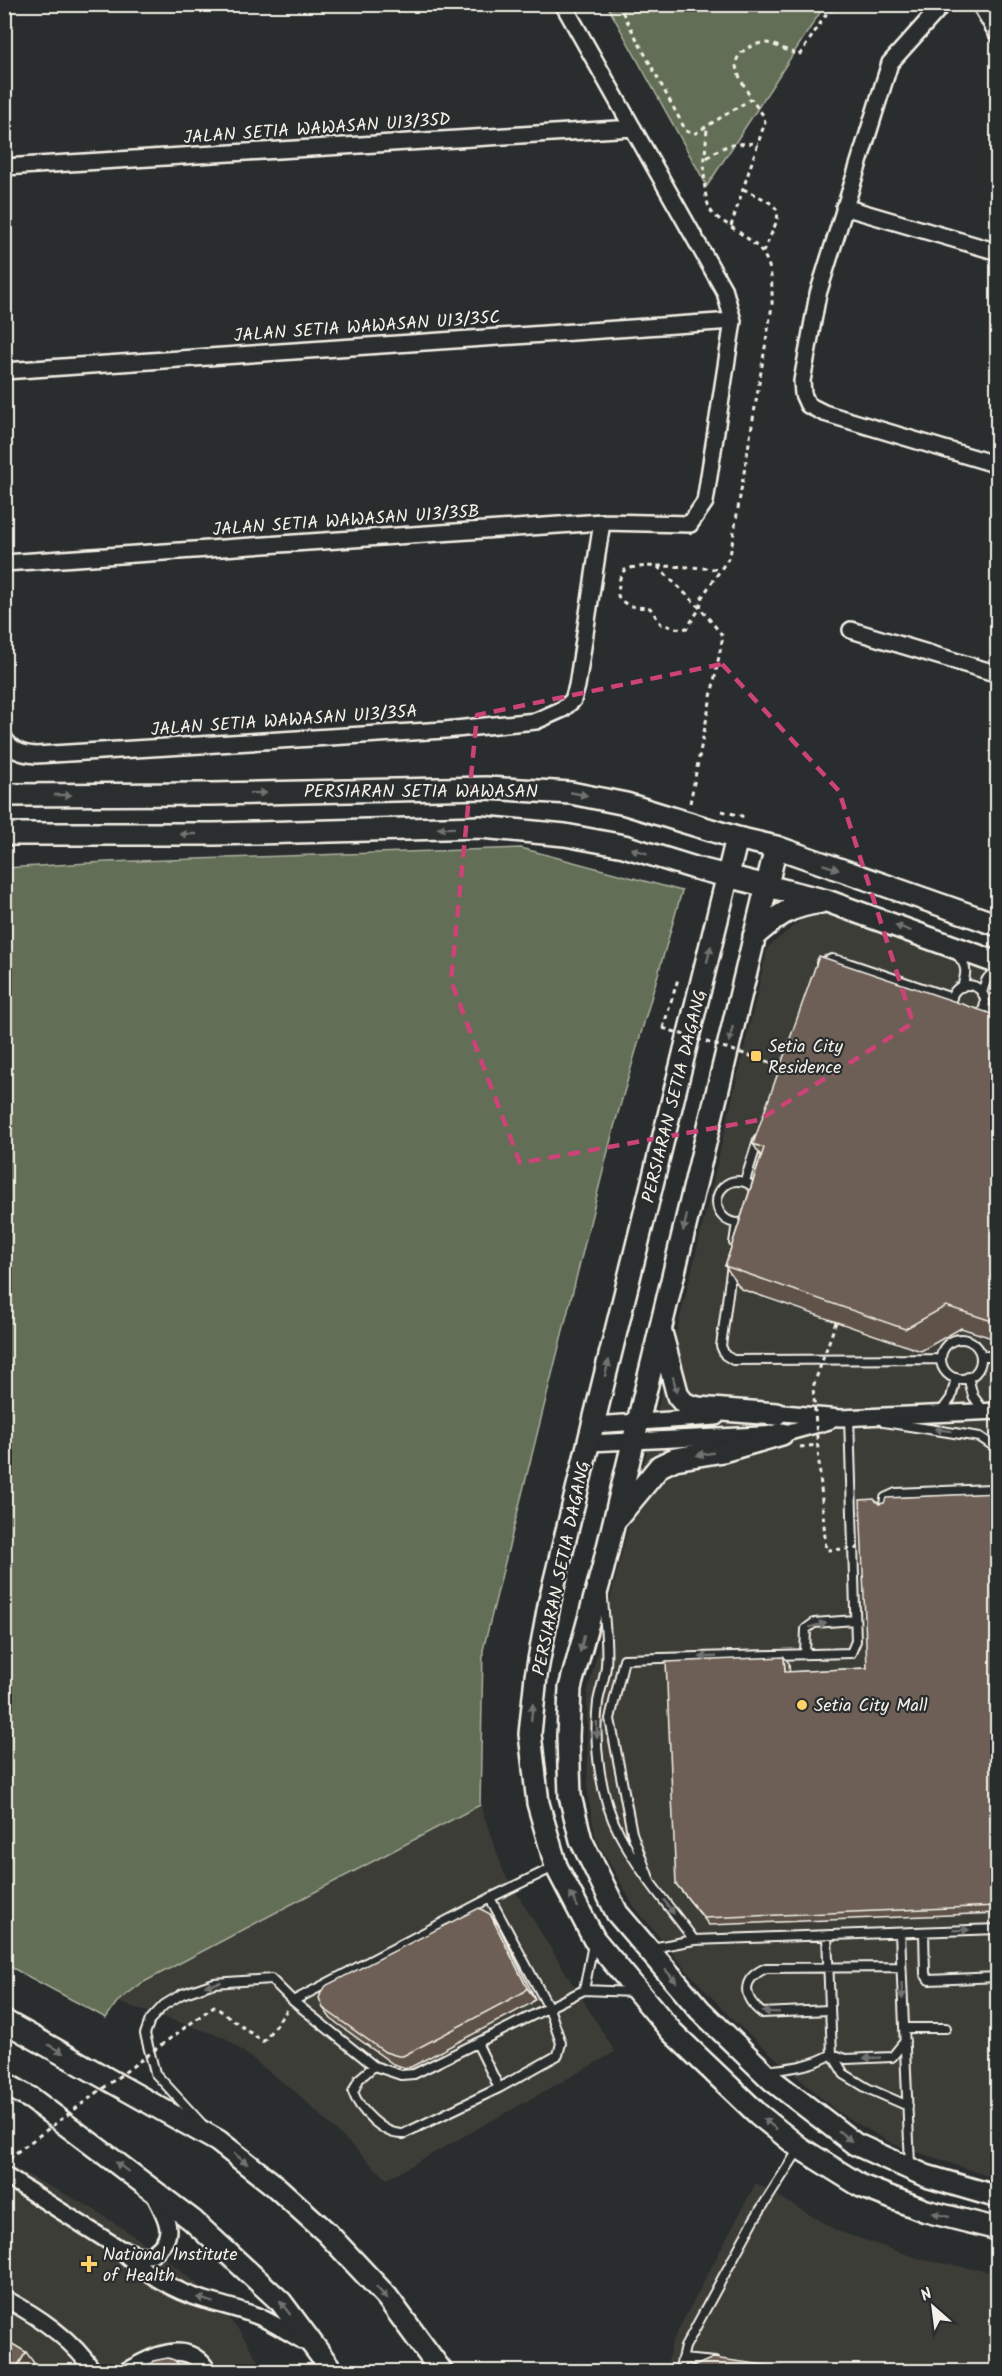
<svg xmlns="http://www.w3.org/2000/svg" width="1002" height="2376" font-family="Kalam,sans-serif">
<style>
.built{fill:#3e3c39}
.green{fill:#626e56;stroke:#abb09f;stroke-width:1.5}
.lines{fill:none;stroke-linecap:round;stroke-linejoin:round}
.lane-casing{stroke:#f4f1e8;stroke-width:12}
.street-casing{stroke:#f4f1e8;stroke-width:20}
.secondary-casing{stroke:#f4f1e8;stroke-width:26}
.path{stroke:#f4f1e8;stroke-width:3;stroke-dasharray:4.5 4.5;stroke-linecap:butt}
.lane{stroke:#2a2d2e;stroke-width:8}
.street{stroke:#2a2d2e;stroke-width:15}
.secondary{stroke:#2a2d2e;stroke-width:21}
.path-bridge{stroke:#f4f1e8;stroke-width:3;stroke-dasharray:4.5 4.5;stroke-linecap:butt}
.wall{fill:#5e5248;stroke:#f4f1e8;stroke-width:1.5}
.shaded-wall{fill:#4c423b;stroke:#f4f1e8;stroke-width:1.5}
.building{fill:#6d5f54;stroke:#f4f1e8;stroke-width:1.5}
.oneway{fill:#71726f}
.marked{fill:none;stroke:#cc4377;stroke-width:4.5;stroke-dasharray:12 8;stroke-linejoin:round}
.poi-dot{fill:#ffd166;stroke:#2a2d2e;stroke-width:2}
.labels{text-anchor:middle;stroke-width:4.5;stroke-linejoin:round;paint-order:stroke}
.street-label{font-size:18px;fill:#f4f1e8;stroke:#2a2d2e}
.poi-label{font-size:18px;fill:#f4f1e8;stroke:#2a2d2e;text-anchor:start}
</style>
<rect width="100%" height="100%" fill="#2a2d2e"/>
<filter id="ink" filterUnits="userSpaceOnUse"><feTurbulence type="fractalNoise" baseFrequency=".0167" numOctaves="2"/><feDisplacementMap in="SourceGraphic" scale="12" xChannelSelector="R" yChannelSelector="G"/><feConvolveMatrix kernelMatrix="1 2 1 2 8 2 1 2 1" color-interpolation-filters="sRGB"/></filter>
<g filter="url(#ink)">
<path class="built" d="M813,910L997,972V2179L891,2143L835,2110L735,2022L689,1973L633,1905L596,1838L588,1796L587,1694L697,1249L768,947Z
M480,1805L504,1873L615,2052L387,2179L297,2093L224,2037L117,2002L142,1983Z
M4,2163L90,2207L149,2246L196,2283L238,2329L265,2371H5Z
M756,2183L837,2231L923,2260L997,2273V2371L666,2372L672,2342Z"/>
<path class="green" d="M607,5H825L707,186Z
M521,848L682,891L614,1127L483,1650L480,1805L142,1983L117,2002L106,2018L5,1964V868L107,862Z"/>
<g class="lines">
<g class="lane-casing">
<path id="lane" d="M958,956C968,967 966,974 962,987
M821,963L832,959L845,962L952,998
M951 1002a17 17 0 1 1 34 0a17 17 0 1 1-34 0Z
M982,993C985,983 986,975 998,972
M984,1009L998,1013
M717 1202a21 21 0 1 1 42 0a21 21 0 1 1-42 0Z
M745,1181L758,1140
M734,1243L737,1223
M732,1264L721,1346L725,1355L733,1360L941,1359
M941 1359a20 20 0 1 1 40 0a20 20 0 1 1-40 0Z
M981,1356H998
M968,1377L973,1396L983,1410
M940,1413L951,1398L956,1378
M884,1422L980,1437L998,1449
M884,1505L885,1498L896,1493L991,1489L998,1485
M603,1597C604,1620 608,1644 606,1666C605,1678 600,1690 598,1702C593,1744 600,1798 620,1835C640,1873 669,1906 694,1940
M805,1654L806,1629L814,1623L855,1620
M650,1881L632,1833L610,1719L624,1659L851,1653L856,1641L849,1417L851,1418
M924,1932L925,1974L929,1980L998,1977
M900,1933L910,2165
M652,1948L694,1940L998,1929
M584,1990L593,1944
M293,2001L374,2066L401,2075L414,2074L584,1990L634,1992
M829,2010L762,2013C742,1997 741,1979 766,1968L901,1967
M904,2028H946
M477,2043L499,2088
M832,2054L844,2074L867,2088L908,2106
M832,2054L846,2059L892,2057L905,2041
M374,2066L359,2079L353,2092C359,2109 383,2135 403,2134L499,2088L558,2055L561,2043L549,2008L490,1898
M767,2071C789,2068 813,2066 832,2054L827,1936
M201,2123L155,2073L145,2034L150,2020L164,2005L182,1994L214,1983L271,1979L293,2001L490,1898L556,1866
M682,2359L715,2362
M679,2372L685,2347L754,2220L799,2149"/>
</g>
<g class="street-casing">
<path id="street" d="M943,4L890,63L818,294L802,381L803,394L808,405L824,413L998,465
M980,4L998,35
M4,167L633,128
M844,207L998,252
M4,371L733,321
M4,563L602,522L690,524L705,502L733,321L725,292L563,4
M851,630L998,674
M4,738C12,751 22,754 36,755L445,730L536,721L563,709L573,700L577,686L602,522
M767,1414L783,1413L840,1418L998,1411
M593,1425L716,1417
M589,1443L782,1434L829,1421
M4,2175L119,2248C142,2272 173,2291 205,2300C224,2306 244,2310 262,2318C279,2326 294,2336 310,2345
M122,2249L139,2255H150C180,2237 166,2218 154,2194
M4,2298C38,2316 73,2339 94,2372
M124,2372C151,2357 187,2336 209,2372"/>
</g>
<g class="secondary-casing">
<path id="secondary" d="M4,795L213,794L486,788L571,793L626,804L737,838L776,847L998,925
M4,834H214L481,827L565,835L624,846L695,868L827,901L998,963
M737,838L550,1600L536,1676L530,1734L538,1803L556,1866L594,1939L672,2032L758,2114L800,2148L861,2186L926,2211L998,2229
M776,847L603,1568L570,1688L568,1737L570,1796L581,1840L617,1913L700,2010L772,2080L855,2144L926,2176L998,2197
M754,936C779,915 787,907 821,902
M661,1332L678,1396L685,1404L698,1408L776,1414
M617,1518L660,1466L675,1459L723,1451L782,1434
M4,2021L218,2141L274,2185L327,2233L387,2297L442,2372
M4,2083L32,2099L192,2220L281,2302L333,2372"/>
</g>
<path class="path" d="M618,4L686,131L694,134L751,99C747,90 740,80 737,70C731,54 753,42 767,43C777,45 788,51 798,55L801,53L827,13L841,4
M707,158C725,143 735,144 758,143
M743,189C789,210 782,209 763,252
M731,226L765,122L763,115L751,99
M658,567L700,608L687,628L680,629L661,624L650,608C637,607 626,608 618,596C619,588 618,575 625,570C634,563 706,567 719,570
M690,803L723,636L700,608L702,597L730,556L772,306C773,257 767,251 727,224C721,220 713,216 710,209C700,189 706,150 707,127
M722,811L742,816L741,822
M663,1028L678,979
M800,1447L817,1445
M263,2042L287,2010"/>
<use href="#lane" class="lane"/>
<use href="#street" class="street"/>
<use href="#secondary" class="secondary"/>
<path class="path-bridge" d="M663,1028L782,1066
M836,1322L813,1387L826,1550L865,1548
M4,2166L13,2155L214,2006L263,2042"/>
</g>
<path class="wall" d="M998,1016V1340L961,1328L921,1351L741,1289L725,1266L761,1156L753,1144Z
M998,1493V1913L709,1925L676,1884L789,1663V1672L867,1668L879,1504Z
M490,1914L498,1925L535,1999L530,2004L411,2067L406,2068L393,2064L331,2019L323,2008Z"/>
<path class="shaded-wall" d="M784,1657L789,1663L790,1679L785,1672Z
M490,1914L498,1925L535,1999L527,1988Z
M26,2352L34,2363L29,2372H14Z"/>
<path class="building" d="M819,956L998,1016V1323L946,1306L905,1329L725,1266L764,1148L753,1144Z
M998,1493V1906L704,1918L676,1884L666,1662L784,1657L785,1672L867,1668L860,1500L874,1499L879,1504L884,1503L886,1498Z
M479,1908L490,1914L527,1988L522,1993L403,2056H398L385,2052L323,2008L319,1998L322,1990L327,1985Z
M4,2339L26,2352L14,2372H4Z
M168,2358L174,2360L185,2370L186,2372H144L153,2361Z
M713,2358L816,2372H690V2368Z"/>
<defs><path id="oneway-solid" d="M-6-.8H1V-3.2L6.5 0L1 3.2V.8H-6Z" transform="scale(1.5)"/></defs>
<g class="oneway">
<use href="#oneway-solid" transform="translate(258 793) rotate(-1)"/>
<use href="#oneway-solid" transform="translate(579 794) rotate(11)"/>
<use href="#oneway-solid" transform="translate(63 795)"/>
<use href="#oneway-solid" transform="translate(446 828) rotate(179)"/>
<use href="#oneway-solid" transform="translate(188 834) rotate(180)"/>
<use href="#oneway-solid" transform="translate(639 851) rotate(-163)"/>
<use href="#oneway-solid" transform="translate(831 867) rotate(19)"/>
<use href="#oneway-solid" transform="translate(903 928) rotate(-160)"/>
<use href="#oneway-solid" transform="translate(709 954) rotate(-76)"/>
<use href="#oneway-solid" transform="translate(731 1034) rotate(103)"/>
<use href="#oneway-solid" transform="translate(685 1223) rotate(103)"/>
<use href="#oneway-solid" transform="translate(607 1368) rotate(-76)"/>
<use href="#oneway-solid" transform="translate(675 1385) rotate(76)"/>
<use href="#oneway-solid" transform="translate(943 1430) rotate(-172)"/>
<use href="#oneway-solid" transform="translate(705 1454) rotate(171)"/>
<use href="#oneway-solid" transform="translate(818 1625) rotate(-15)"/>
<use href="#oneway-solid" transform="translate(582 1644) rotate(104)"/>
<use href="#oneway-solid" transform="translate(708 1657) rotate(178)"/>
<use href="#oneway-solid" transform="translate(532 1712) rotate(-84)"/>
<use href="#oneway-solid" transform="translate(597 1730) rotate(89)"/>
<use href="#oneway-solid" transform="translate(574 1900) rotate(-118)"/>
<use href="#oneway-solid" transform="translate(669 1907) rotate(54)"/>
<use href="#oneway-solid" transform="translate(961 1930) rotate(-2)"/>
<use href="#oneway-solid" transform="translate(671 1976) rotate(49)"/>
<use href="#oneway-solid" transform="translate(213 1984) rotate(167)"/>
<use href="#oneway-solid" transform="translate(902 1991) rotate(87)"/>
<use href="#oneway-solid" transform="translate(771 2012) rotate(-178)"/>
<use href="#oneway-solid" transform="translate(56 2049) rotate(29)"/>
<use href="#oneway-solid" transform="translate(872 2058) rotate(177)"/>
<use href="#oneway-solid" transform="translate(770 2124) rotate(-141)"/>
<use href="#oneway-solid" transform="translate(845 2136) rotate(38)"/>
<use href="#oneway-solid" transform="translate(241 2159) rotate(38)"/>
<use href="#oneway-solid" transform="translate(122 2167) rotate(-143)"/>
<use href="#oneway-solid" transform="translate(941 2215) rotate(-166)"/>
<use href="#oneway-solid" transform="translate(382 2293) rotate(48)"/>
<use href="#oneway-solid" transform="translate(205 2300) rotate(-163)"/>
<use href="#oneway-solid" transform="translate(285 2308) rotate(-128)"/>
</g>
</g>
<path class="marked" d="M722,664L839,791L913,1023L759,1120L520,1163L451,981L477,715Z"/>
<g class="poi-dot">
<rect x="750" y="1050" width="12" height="12" rx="3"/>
<circle cx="802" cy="1705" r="6"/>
<path d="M86 2255h6v6h6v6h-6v6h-6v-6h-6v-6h6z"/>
</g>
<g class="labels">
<g class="street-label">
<text transform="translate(317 128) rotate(-4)" y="6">JALAN SETIA WAWASAN U13/35D</text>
<text transform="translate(367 326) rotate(-4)" y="6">JALAN SETIA WAWASAN U13/35C</text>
<text transform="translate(346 520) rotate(-4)" y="6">JALAN SETIA WAWASAN U13/35B</text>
<text transform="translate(284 720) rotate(-4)" y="6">JALAN SETIA WAWASAN U13/35A</text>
<text x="421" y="797">PERSIARAN SETIA WAWASAN</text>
<text transform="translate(674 1096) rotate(-76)" y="6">PERSIARAN SETIA DAGANG</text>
<text transform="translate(561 1568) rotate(-78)" y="6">PERSIARAN SETIA DAGANG</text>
</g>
<g class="poi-label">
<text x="768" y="1052">Setia City<tspan x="768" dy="21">Residence</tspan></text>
<text x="814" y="1711">Setia City Mall</text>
<text x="103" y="2260">National Institute<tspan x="103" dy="21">of Health</tspan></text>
</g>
</g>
<rect width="1002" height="2376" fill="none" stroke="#2a2d2e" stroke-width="24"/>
<rect x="12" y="12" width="978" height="2352" fill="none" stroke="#f4f1e8" stroke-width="2" filter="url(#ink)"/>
<g transform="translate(933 2307) rotate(332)" stroke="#2a2d2e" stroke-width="4.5" paint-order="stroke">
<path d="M0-4.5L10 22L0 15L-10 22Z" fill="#f4f1e8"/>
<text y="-9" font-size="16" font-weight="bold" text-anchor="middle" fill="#f4f1e8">N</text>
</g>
</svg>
